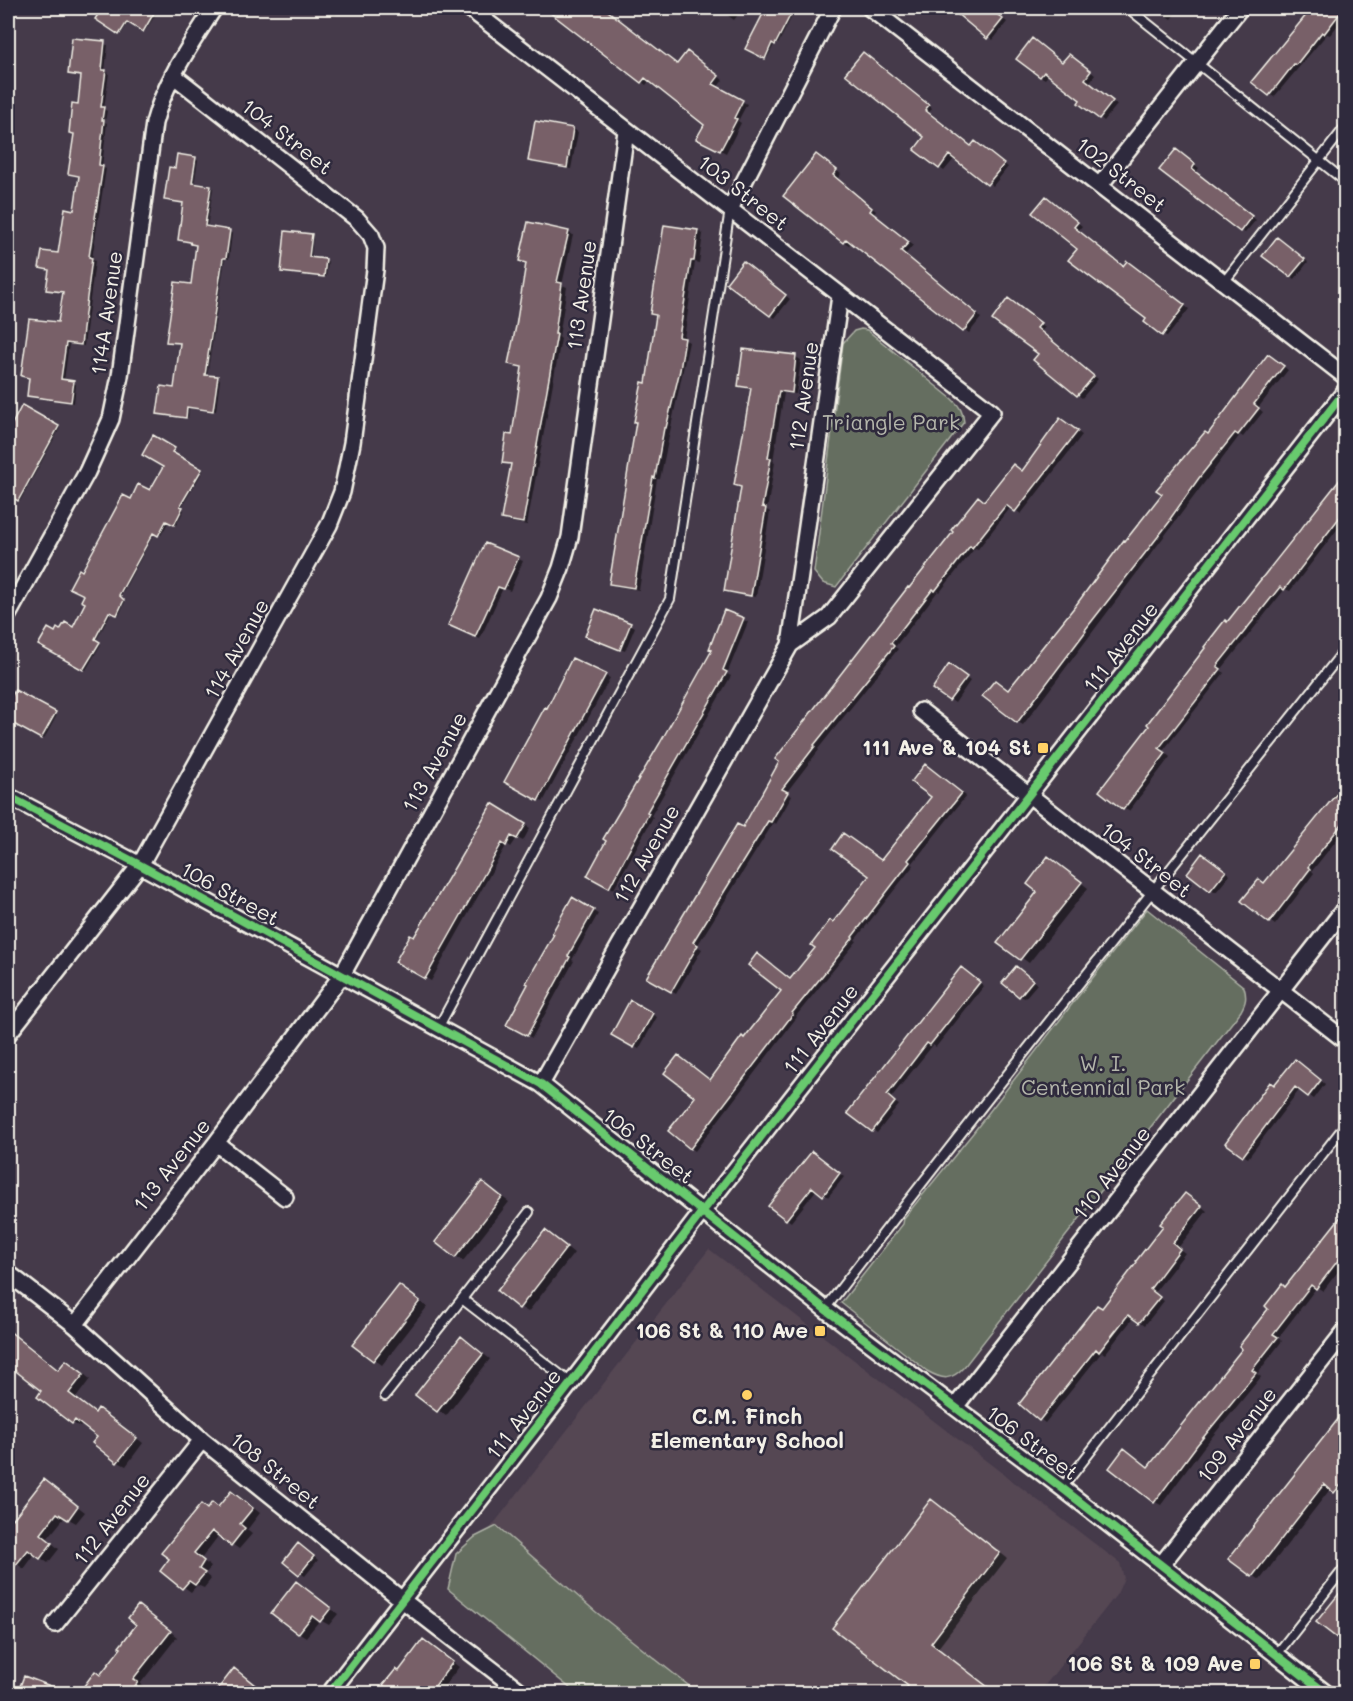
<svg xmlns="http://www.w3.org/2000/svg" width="1353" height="1701" font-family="Mali,sans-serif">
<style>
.built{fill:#544653}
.green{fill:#656e61;stroke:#acb0a4;stroke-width:1.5}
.shadow{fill:#0007}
.building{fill:#786167;stroke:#f4f1e8;stroke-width:1.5}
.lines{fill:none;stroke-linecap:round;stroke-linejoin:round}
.lane-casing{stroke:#f4f1e8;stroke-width:12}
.street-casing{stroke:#f4f1e8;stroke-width:20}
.lane{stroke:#2f2a3d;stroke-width:8}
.street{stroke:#2f2a3d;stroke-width:15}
.cycleway-casing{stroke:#2f2a3d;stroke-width:11}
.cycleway{stroke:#67ca6e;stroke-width:8}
.poi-dot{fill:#ffd166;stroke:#2f2a3d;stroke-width:2}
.labels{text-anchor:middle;stroke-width:5;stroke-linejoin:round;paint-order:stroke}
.street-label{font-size:21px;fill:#f4f1e8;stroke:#2f2a3d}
.park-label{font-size:21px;fill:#b4b6ab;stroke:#2f2a3d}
.poi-label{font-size:21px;font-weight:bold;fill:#f4f1e8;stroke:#2f2a3d;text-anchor:end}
</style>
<rect width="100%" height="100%" fill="#453a4a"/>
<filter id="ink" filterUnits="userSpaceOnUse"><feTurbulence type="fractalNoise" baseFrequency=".0167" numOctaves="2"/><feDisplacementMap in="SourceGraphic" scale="12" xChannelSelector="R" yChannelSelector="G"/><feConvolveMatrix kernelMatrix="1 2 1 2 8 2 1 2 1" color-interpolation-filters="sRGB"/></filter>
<g filter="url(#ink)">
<path class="built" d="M709,1249L1120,1563L1124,1578L1117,1594L1039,1693H680L481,1540Z"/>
<path class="green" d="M861,329L867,330L952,399C960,406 963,412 964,422L836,587L823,583L814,572L843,343L854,331Z
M1147,909L1244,987C1247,997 1246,1002 1241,1011L964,1367C951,1381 943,1380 927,1371L841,1303L903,1224L904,1218L973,1133L1076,999Z
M497,1526L596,1612L698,1693H576L448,1589L456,1554L475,1537Z"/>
<path class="shadow" d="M104,8H160L145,31L129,22L121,34L97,19Z
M323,8H342L335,16Z
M546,8H603L678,65L692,55L723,80L717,88L747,104L738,121L741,123L726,153L698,138L706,124L650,80L646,85L642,82Z
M708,8H743L734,20L719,9L716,13Z
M767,8H796L778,44L775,43L767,58L747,48Z
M952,8H988L1007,22L993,40Z
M1155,8H1180L1171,19Z
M1313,8H1346V15L1330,35L1327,34L1274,97L1253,82Z
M74,39L108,45L105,71L109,73L104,109L107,111L105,122L107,123L102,167L106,169L92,259L95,261L84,346L69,344L64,381L76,384L74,403L32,397L28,395L31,378L23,375L59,324L64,293L48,289L50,270L41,267L60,255L76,212L80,176L70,174L75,134L70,132L79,106L83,77L69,74Z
M1037,42L1063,63L1074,58L1095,75L1089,83L1117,105L1104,121L1049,74L1045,79L1040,76Z
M868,57L932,108L929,113L972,147L980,146L1008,167L993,186L955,158L944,171L940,168L926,137Z
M537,123L573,129L578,132L571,169L535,163L530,160Z
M1181,154L1199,168L1196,172L1256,220L1245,233L1161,170Z
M179,156L198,160L194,185L213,188L207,228L232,233L229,259L225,258L207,376L220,379L216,411L189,407L188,418L161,414L175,389L181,344L170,342L192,286L198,245L192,243L177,170Z
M821,159L841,174L837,179L876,211L873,215L913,245L905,255L981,318L969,333L852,242L849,245L844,242L785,196Z
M1051,201L1082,226L1078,231L1124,267L1132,266L1189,309L1167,337L1148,319Z
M665,227L698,231L703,234L699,263L695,262L684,339L689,342L660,479H657L639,590L616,586L611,583L648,384L657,316L652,313Z
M568,232L573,235L562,285L567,287L559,337L561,339L527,525L507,521L502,519L512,465L503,462L513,437L524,368L509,363L518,326L527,264L520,261Z
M311,235L313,236L311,258L328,261L326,277L285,272Z
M1282,242L1308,262L1295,279L1291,276Z
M748,266L790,299L775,318L771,315Z
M1346,269V283L1339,278Z
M1013,303L1045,327L1041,332L1098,379L1082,398L1078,395L1040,353Z
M745,350L796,357L801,360L796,394L784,393L773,461L775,462L767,510L770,512L756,597L730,593L725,590L741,488L736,485L753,389L740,385Z
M1273,358L1288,370L1258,408L1263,412L1243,437L1240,435L1023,725L1018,722L984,696L1009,691L1209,436Z
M22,407L60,428L20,501L8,494V435Z
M1065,423L1082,435L1021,514L1011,507L978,549L975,548L940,592L938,591L895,647L898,649L818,749L819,750L786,793L792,796L776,824L774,822L697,946L702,949L676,994L648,977L743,829L985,502L1022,473Z
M154,437L175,450L173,454L203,471L181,508L184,510L176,525L169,521L161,535L155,532L120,597L125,602L119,615L112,611L96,641L101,644L86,670L40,644L55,634L73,629L87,602L83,573L131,501L151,492L165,466Z
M1346,480V518L1290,591L1285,589L1221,670L1224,673L1163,751L1170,757L1129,811L1124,809L1101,791L1227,623Z
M518,559L523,561L510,591L503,588L480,639L455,627Z
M725,612L748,622L727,674L731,676L651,816L653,817L614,889L589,876L714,650Z
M630,624L635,627L625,651L592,638Z
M573,660L610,678L543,802L506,781L548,710Z
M954,669L970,681L955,703L934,688Z
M15,692L57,715L44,739L8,719V706Z
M930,769L966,796L912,864L914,865L855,940L857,941L796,1016L797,1017L695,1151L691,1148L711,1081L745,1040L933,797Z
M1346,780V828L1312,871L1314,873L1275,925L1243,901L1265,884L1334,798L1332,797Z
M492,805L530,828L523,841L517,838L511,847L507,844L431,981L397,961L414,939Z
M1208,857L1230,875L1216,892L1211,889Z
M1056,863L1088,888L1029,963L1000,942L1039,891Z
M573,899L598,914L572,960L574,961L532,1038L508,1025Z
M1021,971L1037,984L1025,998L1020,996Z
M966,972L984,986L936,1047L933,1045L890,1099L899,1105L877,1133L849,1112Z
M630,1002L657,1017L639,1049L613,1035Z
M1300,1064L1325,1084L1314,1099L1300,1089L1248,1158L1243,1155L1275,1087Z
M817,1155L844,1177L828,1197L817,1189L791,1222L770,1206Z
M490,1188L509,1202L463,1261L456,1256Z
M1191,1198L1207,1211L1178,1248L1185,1253L1154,1293L1164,1301L1145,1325L1134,1317L1105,1354L1102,1352L1045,1423L1040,1419L1102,1310L1165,1226Z
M1346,1212V1261L1323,1291L1317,1287L1278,1338L1282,1341L1257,1374L1261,1377L1203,1448L1161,1505L1155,1502L1111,1468L1130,1453L1149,1468L1244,1348L1286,1288Z
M553,1236L574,1253L528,1312L520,1307Z
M407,1292L427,1307L382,1365L355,1345Z
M8,1331L59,1371L74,1366L90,1379L76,1398L96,1414H106L143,1443L126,1466L118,1462L99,1437L83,1424L80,1427L73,1423L43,1391L8,1363Z
M469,1343L490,1359L446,1416L417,1395Z
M1346,1411V1492L1342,1496L1331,1488L1260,1580L1231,1559Z
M44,1481L85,1512L76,1523L65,1517L47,1539L59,1549L48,1563L35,1554L24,1569L8,1557V1527Z
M239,1497L260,1513L247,1530L252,1534L239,1549L219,1535L201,1559L211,1567L205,1574L211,1579L204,1588L197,1585L191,1592L162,1571L208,1510L219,1508Z
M940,1506L1007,1558L938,1648L997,1694H907Z
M303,1548L318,1560L305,1576L300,1573Z
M304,1588L338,1614L329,1625L320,1620L306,1637L298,1632Z
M146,1612L177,1637L140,1684L145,1687L140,1694H82L101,1676L123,1648Z
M430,1645L459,1667L438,1694H392L399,1672Z
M8,1656L13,1668L8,1670Z"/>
<path class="building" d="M102,8H146L154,13L143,32L127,22L119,35L95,19Z
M544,8H604L677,64L687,51L719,76L713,84L743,100L734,118L737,119L720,151L696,139L704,125L645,78L641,83Z
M766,8H794L775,45L772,43L765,59L745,49Z
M950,8H989L1003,19L987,39Z
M1312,8H1344L1324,34L1322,32L1296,65L1294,64L1269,96L1251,82Z
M72,38L105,41L102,70H106L101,107H104L102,120H104L99,165L103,166L89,257L92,258L81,345L66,343L61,379L74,381L71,402L27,396L29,378L21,376L29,319L58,322L63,292L46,290L49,270L39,268L42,251L58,253L65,208L74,210L79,176L68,174L74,134L69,133L72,103L78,104L81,76L68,74Z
M1032,38L1062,62L1069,54L1091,71L1085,79L1113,101L1099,119L1078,103L1080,100L1044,72L1040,77L1016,59Z
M863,52L929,105L925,110L971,146L975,141L1004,164L987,185L949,155L939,169L914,150L924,137L845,74Z
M535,121L573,128L567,168L528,161Z
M1176,149L1195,164L1192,169L1252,216L1240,232L1159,170Z
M177,154L196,157L192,183L211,186L205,226L230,230L226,258H223L205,375L218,376L213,411L187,407L186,418L157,414L161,386L174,388L180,343L166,342L175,282L191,284L196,245L191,244L190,242L178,240L183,203L164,200L169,167L175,168Z
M816,154L837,170L833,175L872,208L870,211L909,242L901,251L977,314L963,332L846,239L843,243L783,196Z
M1046,196L1078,222L1074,227L1123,266L1127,261L1185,305L1162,336L1144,322L1146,319L1068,260L1077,249L1032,213Z
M528,222L569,231L557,282L562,283L555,334H557L523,523L501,519L511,464L502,463L506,434L512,435L522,367L508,364L516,326L526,263L519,261Z
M664,225L698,230L694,261H691L679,337L685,338L680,370L666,428H664L655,478L653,477L634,588L609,584L636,422H634L642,382L646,383L656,315L650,314Z
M285,231L312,234L309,257L326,259L324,277L281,272Z
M1277,237L1305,259L1290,277L1262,256Z
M743,261L786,295L770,316L726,283Z
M1008,298L1041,323L1037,328L1094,376L1077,396L1033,360L1038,354L992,320Z
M743,349L796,355L792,393L779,391L768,458H771L762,507L766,508L751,596L724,591L741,487L734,485L751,388L738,386Z
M1268,354L1284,366L1254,404L1259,408L1238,435L1235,433L1199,478L1170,519L1171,520L1085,630L1086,631L1017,723L982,696L995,680L1008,690L1076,605L1124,540L1125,541L1162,494L1156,490L1205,432L1208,434Z
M22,405L59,426L18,501L8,495V432Z
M1060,418L1078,431L1015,512L1006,505L972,548L970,546L935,591L933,589L891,643L894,646L814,745L815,746L782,789L788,792L771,822L768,821L693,942L698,945L671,992L646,978L737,824L743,827L779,762L775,759L908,587L909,588L953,532L951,530L978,496L984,501L1013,464L1022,471Z
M153,435L175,448L172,452L202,469L180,506L183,507L174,525L166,521L158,536L153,533L119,595L124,600L117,615L109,612L95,639L100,642L83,670L38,645L48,628L55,632L57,628L60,630L65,622L73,627L85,603L81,601L84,595L69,588L79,569L82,571L123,495L131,499L138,484L150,490L163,467L142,455Z
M1346,472V509L1284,590L1280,587L1217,666L1221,669L1159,748L1166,753L1123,810L1099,791L1149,726L1147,724L1205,648L1204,647L1225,620L1227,622Z
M485,543L519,557L504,589L498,587L475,637L448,625Z
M596,609L631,623L620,650L585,636Z
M724,610L744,618L723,670L727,672L647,812L649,813L609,888L587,876L606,841L603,839L660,743L712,650L709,649Z
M572,658L606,674L538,801L504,782L545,707L547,708Z
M949,664L967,677L949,701L932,689Z
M15,690L56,712L41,739L8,721V703Z
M925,764L962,793L908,860L910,862L852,937L853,938L792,1013L793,1014L690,1149L668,1131L695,1097L664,1073L678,1055L710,1080L742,1036L744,1038L781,991L748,965L757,953L790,979L815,948L811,945L830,920L833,922L869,876L832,849L843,833L881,860L931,797L911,782Z
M1346,782V819L1308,867L1310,869L1269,923L1241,901L1259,879L1264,883Z
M492,803L526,824L517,839L511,836L506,846L502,843L425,979L395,962L410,935L414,937Z
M1202,853L1226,871L1210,891L1187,873Z
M1048,856L1082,882L1020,960L997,943L1037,892L1027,884Z
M572,897L594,910L568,956L570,957L527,1036L506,1025L528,984L526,983L554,934L552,933Z
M1016,966L1033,980L1019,997L1002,983Z
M961,967L980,982L930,1045L927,1043L887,1095L895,1102L872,1132L847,1113Z
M630,1000L653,1013L634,1048L611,1035Z
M1295,1059L1321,1080L1308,1097L1295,1087L1243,1156L1225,1143L1270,1082L1274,1085Z
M812,1151L840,1173L823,1196L812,1187L786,1220L768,1206Z
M482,1181L502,1197L455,1258L435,1242Z
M1185,1193L1202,1206L1173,1243L1180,1249L1150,1289L1160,1297L1139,1323L1128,1315L1099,1352L1096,1349L1039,1421L1019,1404L1097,1305L1102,1308L1137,1262L1136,1261L1163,1226L1160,1224Z
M1346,1210V1250L1316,1289L1311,1285L1273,1334L1278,1337L1252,1370L1256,1373L1197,1445L1154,1503L1109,1468L1124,1448L1148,1467L1242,1349L1239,1346L1268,1309L1265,1306L1282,1284L1285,1287Z
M545,1230L567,1247L519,1309L497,1291Z
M399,1285L420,1301L373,1361L352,1345Z
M8,1330L58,1370L66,1360L84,1374L69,1393L95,1413L98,1408L137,1438L117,1463L92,1443L97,1437L75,1420L72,1424L37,1397L41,1391L8,1365Z
M461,1336L483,1354L437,1412L415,1395Z
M1346,1409V1479L1334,1493L1324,1484L1252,1577L1228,1559Z
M44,1479L78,1506L68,1520L57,1513L41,1534L52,1543L40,1559L28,1550L15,1566L8,1559V1514L13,1519Z
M231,1491L253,1508L240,1524L245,1528L231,1546L212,1531L194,1553L204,1561L199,1569L205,1573L195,1585L189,1581L182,1589L160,1571L169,1559L161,1553L201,1504L207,1509L212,1502L218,1507Z
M931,1499L1000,1553L931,1643L997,1694H902L908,1686L832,1628Z
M298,1543L314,1556L299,1575L283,1562Z
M296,1581L331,1608L320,1622L312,1616L298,1634L271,1613Z
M1346,1585V1645L1316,1622Z
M138,1605L171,1631L133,1679L138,1682L129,1694H78L95,1671L100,1675L121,1648L119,1647L136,1625L128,1618Z
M423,1639L453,1662L429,1694H394L383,1685L396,1669L399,1671Z
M234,1668L266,1694H214Z
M24,1676L66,1692L65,1694H17Z"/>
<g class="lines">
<g class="lane-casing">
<path id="lane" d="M1128,8L1346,182
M1224,282L1346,126
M438,1028L670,599L730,209
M462,1299L529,1212
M825,1309C995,1086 1172,868 1346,648
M385,1396L462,1299L571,1383
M1062,1488L1346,1124
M1277,1654L1346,1566"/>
</g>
<g class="street-casing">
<path id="street" d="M469,8L992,412L829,617L790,645
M870,8L1346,377
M1100,185L1240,8
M730,209L833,8
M8,615L87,472L111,419L120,376L154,123C165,81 191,44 214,8
M921,711L1346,1041
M8,796L140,865L541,1084L825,1309L1062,1488L1327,1694
M8,1034L140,865L329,525L342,492L352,443L375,270L376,248L371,235L357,219L173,75
M541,1084L790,645L840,296
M216,1143L285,1197
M8,1273L75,1325L202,1440L401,1599L524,1694
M75,1325L216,1143L342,975L549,598L561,568L570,537L626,131
M955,1407L1346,907
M1161,1565L1346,1330
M55,1624L202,1440
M329,1694L571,1383L702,1212L1346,390"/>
</g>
<use href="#lane" class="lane"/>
<use href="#street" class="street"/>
<g class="cycleway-casing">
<path id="cycleway" d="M8,796L140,865L541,1084L825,1309L1062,1488L1327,1694
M329,1694L571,1383L702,1212L1346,390"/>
</g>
<use href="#cycleway" class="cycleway"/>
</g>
</g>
<g class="poi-dot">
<rect x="1037" y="742" width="12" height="12" rx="3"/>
<rect x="814" y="1325" width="12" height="12" rx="3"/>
<circle cx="747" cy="1395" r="6"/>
<rect x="1249" y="1658" width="12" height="12" rx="3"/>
</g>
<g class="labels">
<g class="street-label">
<text transform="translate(287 137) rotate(38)" y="7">104 Street</text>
<text transform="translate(1121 175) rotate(38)" y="7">102 Street</text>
<text transform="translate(743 193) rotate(38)" y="7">103 Street</text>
<text transform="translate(582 295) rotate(-82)" y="7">113 Avenue</text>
<text transform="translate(107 313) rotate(-82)" y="7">114A Avenue</text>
<text transform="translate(804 396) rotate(-82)" y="7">112 Avenue</text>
<text transform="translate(1121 647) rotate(-52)" y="7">111 Avenue</text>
<text transform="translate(237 649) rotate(-61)" y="7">114 Avenue</text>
<text transform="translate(435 762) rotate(-61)" y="7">113 Avenue</text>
<text transform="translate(647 854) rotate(-60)" y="7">112 Avenue</text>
<text transform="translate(1146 860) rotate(38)" y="7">104 Street</text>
<text transform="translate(230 894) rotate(29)" y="7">106 Street</text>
<text transform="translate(821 1029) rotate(-52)" y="7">111 Avenue</text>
<text transform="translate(648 1146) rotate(38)" y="7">106 Street</text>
<text transform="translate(172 1165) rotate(-52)" y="7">113 Avenue</text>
<text transform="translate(1112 1173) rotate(-52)" y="7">110 Avenue</text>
<text transform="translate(524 1414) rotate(-52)" y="7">111 Avenue</text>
<text transform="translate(1237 1435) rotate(-52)" y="7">109 Avenue</text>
<text transform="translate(1032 1443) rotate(37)" y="7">106 Street</text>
<text transform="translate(275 1471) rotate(39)" y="7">108 Street</text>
<text transform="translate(112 1519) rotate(-52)" y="7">112 Avenue</text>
</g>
<g class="park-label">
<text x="891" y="430">Triangle Park</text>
<text x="1103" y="1071">W. I.<tspan x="1103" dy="24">Centennial Park</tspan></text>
</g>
<g class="poi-label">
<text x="1031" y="755">111 Ave &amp; 104 St</text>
<text x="808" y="1338">106 St &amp; 110 Ave</text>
<text x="747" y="1424" text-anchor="middle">C.M. Finch<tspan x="747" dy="24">Elementary School</tspan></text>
<text x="1243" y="1671">106 St &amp; 109 Ave</text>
</g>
</g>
<rect width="1353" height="1701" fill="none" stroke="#2f2a3d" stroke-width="30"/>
<rect x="15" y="15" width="1323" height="1671" fill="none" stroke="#f4f1e8" stroke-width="2" filter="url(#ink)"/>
</svg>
